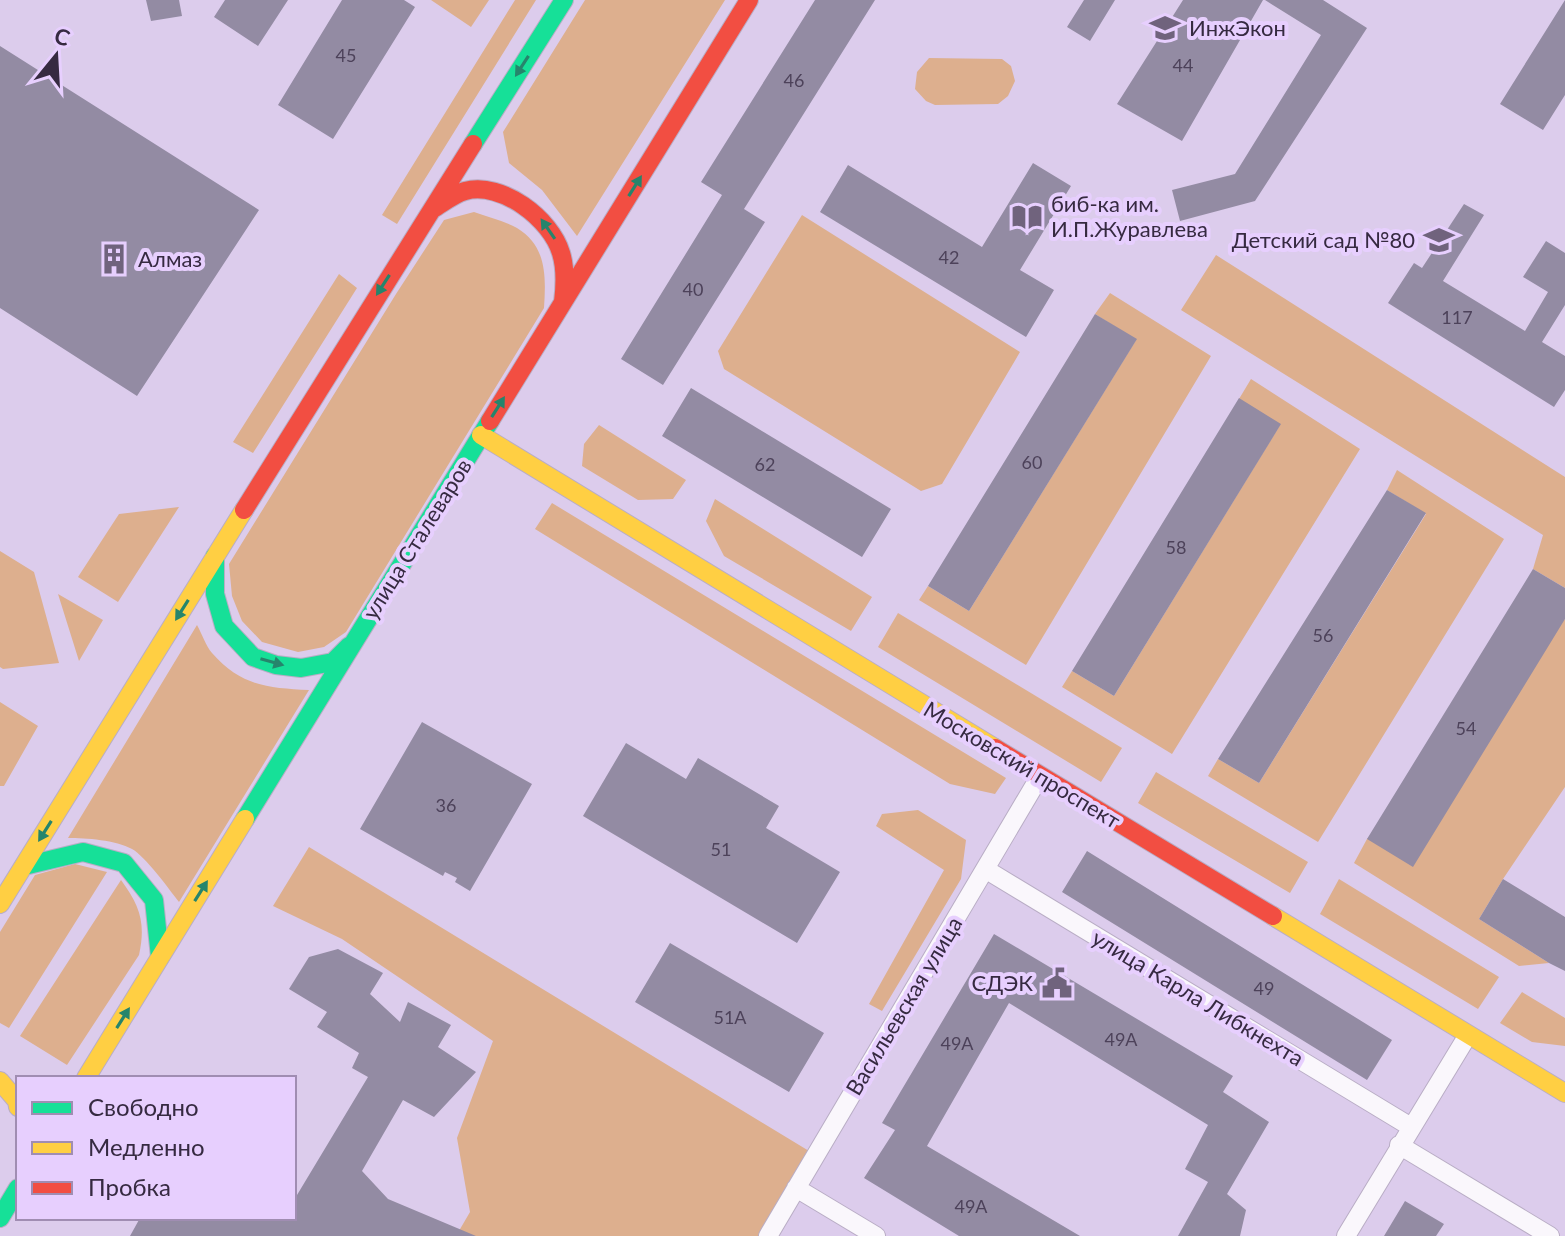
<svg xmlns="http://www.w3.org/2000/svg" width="1565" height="1236" font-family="Lato,sans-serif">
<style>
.green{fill:#ddaf8e}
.building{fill:#938ba3}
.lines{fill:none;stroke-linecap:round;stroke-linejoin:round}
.street-casing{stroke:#b9adc5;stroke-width:20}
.fast-casing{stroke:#b9adc5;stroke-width:20}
.slow-casing{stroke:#b9adc5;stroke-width:20}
.jam-casing{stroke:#b9adc5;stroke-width:20}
.street{stroke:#faf7fc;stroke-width:18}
.fast{stroke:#16e098;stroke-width:18}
.slow{stroke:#ffcf43;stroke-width:18}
.jam{stroke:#f24e42;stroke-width:18}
.oneway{fill:#26856c}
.labels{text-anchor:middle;stroke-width:8;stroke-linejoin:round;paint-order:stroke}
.number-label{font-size:18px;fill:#4d425a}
.poi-label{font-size:22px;fill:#362a41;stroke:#e7cffe;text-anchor:start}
.street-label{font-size:22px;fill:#362a41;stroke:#e7cffe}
</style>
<rect width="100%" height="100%" fill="#dcccec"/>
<path class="green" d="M431,0H489L471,27Z
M515,0H536L397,224L382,215Z
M585,0H725L577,236L542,190L509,163L503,132Z
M929,58L1002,59L1011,66L1015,81L1008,96L998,104L935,105L926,101L915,89L917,72Z
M474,212C488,217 504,221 517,228C547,246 546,277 544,308L346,632L324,647L298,652L262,642L242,621L232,596L229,564L396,294L444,220Z
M802,215L1020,352L942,484L921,491L724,369L718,351Z
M1216,255L1565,477V588L1533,569L1543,535L1181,310Z
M339,274L357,288L253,453L233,442Z
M1110,293L1211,356L1026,665L919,600L928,586L969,611L1136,340L1095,314Z
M1251,379L1360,449L1172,754L1062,687L1072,671L1114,696L1280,425L1239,399Z
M599,425L686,480L673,499L638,500L582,466L584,444Z
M1397,470L1504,539L1318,842L1208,776L1218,759L1259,783L1426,514L1387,490Z
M715,499L872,597L851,631L724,556L706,521Z
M552,503L1006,778L995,794L950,784L535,529Z
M179,507L118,602L78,577L119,514Z
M0,551L34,572L59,663L3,669L0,667Z
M58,594L103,620L79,661Z
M898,613L1122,748L1101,782L878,647Z
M1565,619V787L1503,879L1479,919L1549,963L1519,966L1354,863L1367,839Z
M197,625C202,634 206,646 212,653C241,686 268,688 309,690L179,902C169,889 145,856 132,849C116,840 86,838 68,838Z
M0,702L38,726L4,786H0Z
M1156,772L1308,862L1290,893L1138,803Z
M918,810L966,840L961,879L882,1011L869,1004L944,870L876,826L882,814Z
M309,847L809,1151L759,1236H456L470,1212L457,1138L493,1041L342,939L273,906Z
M75,864L107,872L9,1028L0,1023V932L35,875Z
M1339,879L1499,977L1478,1009L1320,914Z
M121,880C140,906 146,923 139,955L67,1065L20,1036Z
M1522,992L1565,1018V1046L1532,1042L1500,1023Z"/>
<path class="building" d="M146,0H179L182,16L151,21Z
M225,0H288L258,46L214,17Z
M342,0H404L415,7L333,139L278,105Z
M815,0H875L744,209L765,222L663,385L621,359L722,195L701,182Z
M1084,0H1115L1090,41L1067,27Z
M1183,0H1263L1182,141L1117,104Z
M1265,0H1323L1367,28L1255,201L1180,221L1172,190L1235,174L1321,35Z
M1565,0V95L1543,130L1500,104Z
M0,46L259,210L137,396L0,308Z
M1033,163L1071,186L1020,270L1054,290L1026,337L820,212L848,165L982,247Z
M1464,204L1484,215L1443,281L1525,331L1548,292L1523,277L1546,241L1565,253V305L1542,342L1565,356V390L1554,407L1388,303L1414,263L1422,268Z
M1095,314L1137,339L969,611L928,586Z
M691,388L891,509L862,557L662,436Z
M1239,398L1281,424L1114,696L1072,671Z
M1387,490L1426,513L1259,783L1218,759Z
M1533,569L1565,588V619L1413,867L1367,839Z
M422,722L532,784L470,891L455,882L457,878L445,872L443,876L360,829Z
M626,743L686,779L698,758L779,806L766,828L840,872L797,943L583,816Z
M1087,851L1392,1040L1367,1080L1062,892Z
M1503,879L1565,917V971L1549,963L1479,919Z
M994,934L1233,1076L1223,1092L1269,1122L1227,1194L1246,1210L1240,1236H1178L1208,1182L1185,1169L1208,1125L1009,1003L927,1146L1080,1236H959L864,1178L895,1130L882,1123Z
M670,943L824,1033L789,1092L635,1002Z
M338,949L383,973L370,994L400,1022L408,1002L451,1025L438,1047L476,1072L434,1117L403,1100L362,1171L388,1199L476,1236H130L140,1218H294V1200L368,1077L352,1068L359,1053L317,1027L327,1012L289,989L309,957Z
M1405,1201L1444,1224L1436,1236H1384Z"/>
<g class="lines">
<g class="street-casing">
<path id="street" d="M985,869L1411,1127
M1399,1145L1550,1236
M796,1188L876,1236
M768,1236L1040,776
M1346,1236L1468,1035"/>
</g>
<g class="fast-casing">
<path id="fast" d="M473,144L564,0
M215,556V594L224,626L253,657L276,665L301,668L333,662L349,646
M245,819L490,421
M24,866L83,852L124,863L154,900L160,957
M0,1218L18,1188"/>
</g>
<g class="slow-casing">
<path id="slow" d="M481,435L995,748
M0,904L244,510
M1273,916L1565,1093
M86,1078L245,819
M0,1081L17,1101L18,1107"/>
</g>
<g class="jam-casing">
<path id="jam" d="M433,209C443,203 454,194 465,191C502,181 551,219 561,253C566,269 565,286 563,302
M490,421L749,0
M244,510L473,144
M995,748L1273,916"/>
</g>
<use href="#street" class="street"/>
<use href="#fast" class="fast"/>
<use href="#slow" class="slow"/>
<use href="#jam" class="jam"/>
</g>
<defs><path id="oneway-solid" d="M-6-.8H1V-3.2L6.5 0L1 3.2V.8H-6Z" transform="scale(2)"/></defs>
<g class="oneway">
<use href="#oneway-solid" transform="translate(522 66) rotate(123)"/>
<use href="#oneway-solid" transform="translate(635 186) rotate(-58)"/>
<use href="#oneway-solid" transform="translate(548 229) rotate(-125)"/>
<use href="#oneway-solid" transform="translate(383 285) rotate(123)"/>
<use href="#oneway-solid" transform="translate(498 407) rotate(-58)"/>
<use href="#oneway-solid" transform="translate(182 610) rotate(122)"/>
<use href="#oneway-solid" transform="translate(272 662) rotate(16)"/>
<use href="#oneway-solid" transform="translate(45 831) rotate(122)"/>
<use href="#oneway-solid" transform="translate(201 891) rotate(-58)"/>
<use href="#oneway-solid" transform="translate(123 1018) rotate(-58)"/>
</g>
<defs>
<g id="university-bare" transform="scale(2.4)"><path d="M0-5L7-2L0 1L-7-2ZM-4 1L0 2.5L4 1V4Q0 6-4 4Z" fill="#70637d" stroke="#e7cffe" stroke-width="2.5" paint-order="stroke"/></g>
<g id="library-bare" transform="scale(2.4)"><path d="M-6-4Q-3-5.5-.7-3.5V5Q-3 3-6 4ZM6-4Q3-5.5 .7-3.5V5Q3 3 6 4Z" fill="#70637d" stroke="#e7cffe" stroke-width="2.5" paint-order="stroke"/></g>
<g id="school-bare" transform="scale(2.4)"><path d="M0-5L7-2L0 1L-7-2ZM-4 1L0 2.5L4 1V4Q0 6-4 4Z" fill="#70637d" stroke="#e7cffe" stroke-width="2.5" paint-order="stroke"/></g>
<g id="building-bare" transform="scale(2.4)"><path d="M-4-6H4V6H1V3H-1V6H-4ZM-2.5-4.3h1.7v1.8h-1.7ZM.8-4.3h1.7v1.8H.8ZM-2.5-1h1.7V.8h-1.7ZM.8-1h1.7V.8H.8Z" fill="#70637d" stroke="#e7cffe" stroke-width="2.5" paint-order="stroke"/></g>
<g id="civic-bare" transform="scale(2.4)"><path d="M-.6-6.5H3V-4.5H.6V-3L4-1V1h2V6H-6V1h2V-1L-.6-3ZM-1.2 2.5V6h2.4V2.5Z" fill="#70637d" stroke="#e7cffe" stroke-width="2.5" paint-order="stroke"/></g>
</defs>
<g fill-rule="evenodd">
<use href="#university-bare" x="1165" y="28"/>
<use href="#library-bare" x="1027" y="217"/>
<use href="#school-bare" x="1439" y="240"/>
<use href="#building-bare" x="114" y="259"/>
<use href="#civic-bare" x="1057" y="983"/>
</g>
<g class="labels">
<g class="number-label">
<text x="346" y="62">45</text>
<text x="1183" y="72">44</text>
<text x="794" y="87">46</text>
<text x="949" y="264">42</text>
<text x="693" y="296">40</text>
<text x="1457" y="324">117</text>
<text x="1032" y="469">60</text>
<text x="765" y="471">62</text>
<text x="1176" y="554">58</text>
<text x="1323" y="642">56</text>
<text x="1466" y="735">54</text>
<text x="446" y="812">36</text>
<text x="721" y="856">51</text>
<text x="1264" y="995">49</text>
<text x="730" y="1024">51А</text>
<text x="1121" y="1046">49А</text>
<text x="957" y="1050">49А</text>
<text x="971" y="1213">49А</text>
</g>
<g class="poi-label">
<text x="1189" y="36">ИнжЭкон</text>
<text x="1051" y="212">биб-ка им.<tspan x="1051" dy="25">И.П.Журавлева</tspan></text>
<text x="1415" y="248" text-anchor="end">Детский сад №80</text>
<text x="138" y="267">Алмаз</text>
<text x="1033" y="991" text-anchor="end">СДЭК</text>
</g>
<g class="street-label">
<text transform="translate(417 539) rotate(-58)" y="8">улица Сталеваров</text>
<text transform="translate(1022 765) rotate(31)" y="8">Московский проспект</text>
<text transform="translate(1198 998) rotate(31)" y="8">улица Карла Либкнехта</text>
<text transform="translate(904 1006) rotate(-59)" y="8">Васильевская улица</text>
</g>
</g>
<rect x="16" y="1076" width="280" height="144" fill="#e7cffe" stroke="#a08db2" stroke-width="2"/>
<rect x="32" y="1102" width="40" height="12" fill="#16e098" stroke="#a08db2" stroke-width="2"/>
<text x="88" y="1116" font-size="24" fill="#362a41">Свободно</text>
<rect x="32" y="1142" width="40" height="12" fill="#ffcf43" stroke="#a08db2" stroke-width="2"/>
<text x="88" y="1156" font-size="24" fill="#362a41">Медленно</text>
<rect x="32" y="1182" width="40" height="12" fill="#f24e42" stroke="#a08db2" stroke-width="2"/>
<text x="88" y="1196" font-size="24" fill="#362a41">Пробка</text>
<g transform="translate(56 56) rotate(18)" stroke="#e7cffe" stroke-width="6" paint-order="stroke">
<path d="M0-6L14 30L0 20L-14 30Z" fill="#362a41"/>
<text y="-12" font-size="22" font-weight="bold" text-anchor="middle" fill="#362a41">С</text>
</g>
</svg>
